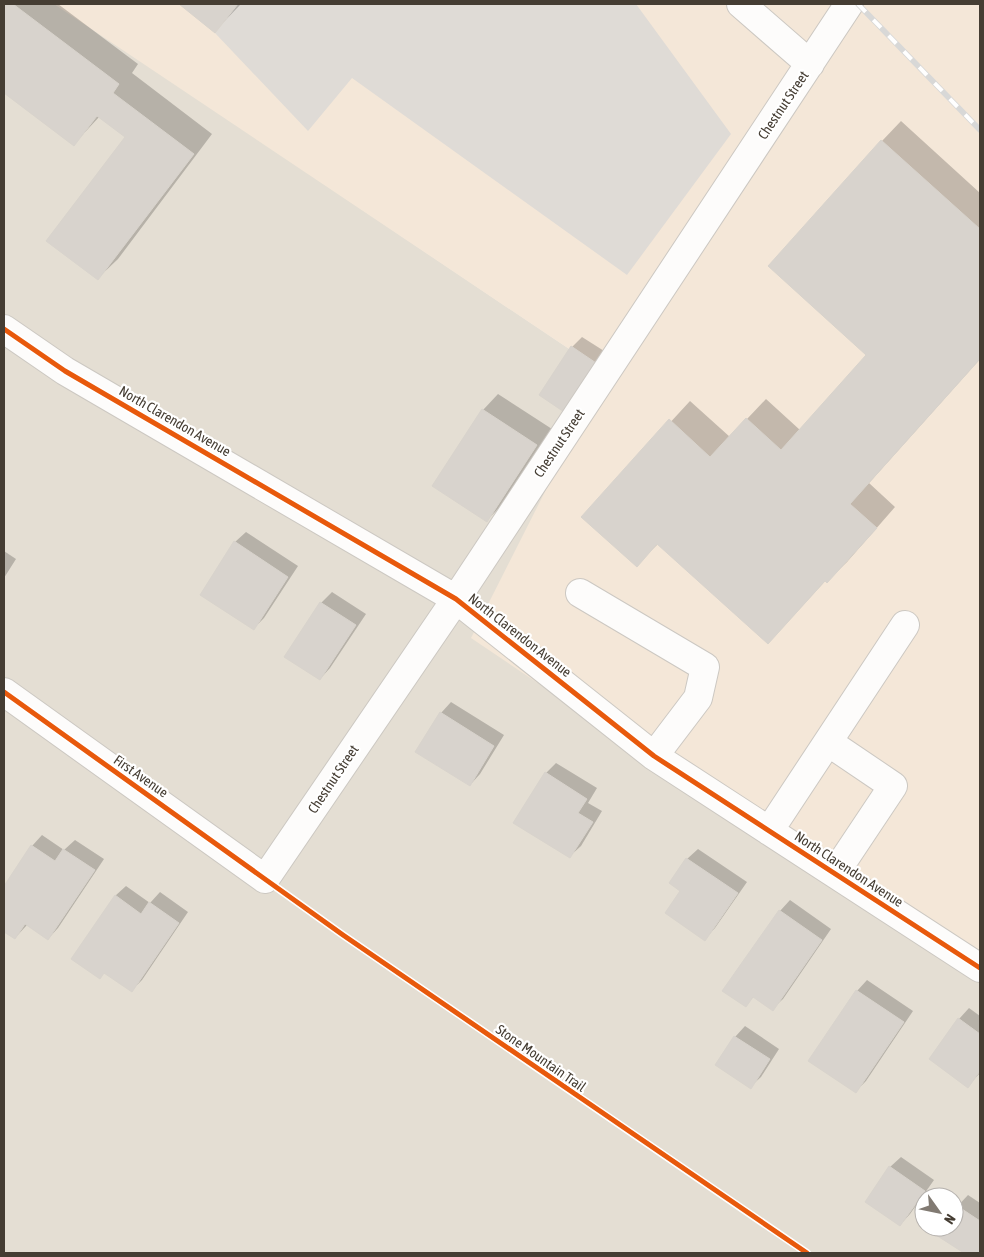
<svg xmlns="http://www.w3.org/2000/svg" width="984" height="1257" font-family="'Asap Condensed',sans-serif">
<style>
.residential{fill:#e4ded3;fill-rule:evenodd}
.commercial{fill:#f4e7d8}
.parking{fill:#dfdbd6}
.shadow{fill:#0003}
.building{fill:#d8d3cd;stroke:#d8d3cc}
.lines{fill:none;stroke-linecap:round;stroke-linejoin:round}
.minor-casing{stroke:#ccc8c2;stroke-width:30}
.minor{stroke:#fdfcfb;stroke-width:28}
.rail-casing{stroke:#d8d8d7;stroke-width:5.5}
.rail{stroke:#fff;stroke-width:4;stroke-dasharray:11;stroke-linecap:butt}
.cycleway-casing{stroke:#fff;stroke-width:8}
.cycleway{stroke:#e8590c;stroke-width:5}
.labels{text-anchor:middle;stroke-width:4.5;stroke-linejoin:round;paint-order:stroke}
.street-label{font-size:14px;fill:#453d33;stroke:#fff}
</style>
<rect width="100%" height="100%" fill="#f0ece6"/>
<path class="residential" d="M4,4H56L605,373L980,981V1253H4ZM924,1197H954V1227H924Z"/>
<path class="commercial" d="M54,4H980V981L471,638L605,373Z"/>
<path class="parking" d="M238,4H636L731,134L627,275L352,78L308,131L215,33Z"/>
<path class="shadow" d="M4,4H58L138,64L132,73L212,134L118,259L98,278L127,137L100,116L74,144L4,91Z
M181,4H241L215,31Z
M901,121L980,193V359L869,483L895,507L847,562L827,581L826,580L768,643L658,544L636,565L583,517L690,401L730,437L766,399L800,430L868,355L770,266L882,141Z
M582,337L612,356L570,414L572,347Z
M498,394L552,429L502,505L487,520L483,410Z
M246,532L298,566L264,618L254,628L235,542Z
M4,551L16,559L4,578Z
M332,592L366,614L330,668L320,679L321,603Z
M451,702L504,735L480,774L470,785L441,713Z
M556,763L597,788L588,803L602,811L581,846L570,856L546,773Z
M42,835L64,850L75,840L104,859L58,928L48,939L27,925L15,938L4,930V888L32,846Z
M698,849L747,882L715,928L705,939L682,891L687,859Z
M126,886L150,903L160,892L188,912L142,980L132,990L115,896Z
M790,900L831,929L783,999L772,1009L754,996L746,1005L780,911Z
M867,980L913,1011L866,1081L856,1091L857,991Z
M969,1008L980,1016V1073L968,1086L959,1019Z
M745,1026L779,1049L761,1077L750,1087L735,1037Z
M901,1157L934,1180L910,1214L900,1225L890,1167Z
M968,1195L980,1203V1253H966L938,1234L943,1227H954V1210Z"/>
<path class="building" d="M4,4H13L119,84L113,93L194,154L98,280L46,241L125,137L97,116L74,146L4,93Z
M179,4H238L215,33Z
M881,140L980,229V359L850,504L877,528L827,583L825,581L768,644L657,544L637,567L581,517L669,419L710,457L746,418L781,450L866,355L768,266Z
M571,346L602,367L570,416L539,395Z
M482,409L537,445L487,522L432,486Z
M234,541L288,577L254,630L200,595Z
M320,602L356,625L320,680L284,657Z
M440,712L494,746L470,786L415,752Z
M545,772L587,799L578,813L593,822L570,858L513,823Z
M31,845L55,861L63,849L95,870L48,940L25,924L15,939L4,932V886Z
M686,858L738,893L705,941L665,913L680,891L669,883Z
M115,895L141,914L149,902L179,923L132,992L104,973L100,979L71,959Z
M779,910L822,940L773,1011L753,997L746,1007L722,991Z
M856,990L904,1022L856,1093L808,1061Z
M958,1018L980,1034V1071L968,1088L929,1059Z
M734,1036L770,1059L751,1089L715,1065Z
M889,1166L925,1191L900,1226L865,1202Z
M956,1205L980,1221V1253H964L936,1235L941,1227H954V1208Z"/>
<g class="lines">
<g class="minor-casing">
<path id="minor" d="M741,4L810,64
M4,329L65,371L456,599L654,756L980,968
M580,593L705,667L698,698L654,756
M4,692L265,879L456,599L849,4
M828,742L893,786L835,873
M769,831L905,625"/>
</g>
<use href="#minor" class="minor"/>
<g class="rail-casing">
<path id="rail" d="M858,4L980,130"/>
</g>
<use href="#rail" class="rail"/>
<g class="cycleway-casing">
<path id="cycleway" d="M4,329L65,371L456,599L654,756L980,968
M4,692L343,935L807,1253"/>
</g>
<use href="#cycleway" class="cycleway"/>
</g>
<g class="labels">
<g class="street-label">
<text transform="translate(783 105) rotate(-56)" y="5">Chestnut Street</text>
<text transform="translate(175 421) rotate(30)" y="5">North Clarendon Avenue</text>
<text transform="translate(559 443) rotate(-56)" y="5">Chestnut Street</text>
<text transform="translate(520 635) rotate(38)" y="5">North Clarendon Avenue</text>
<text transform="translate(141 776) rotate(35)" y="5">First Avenue</text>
<text transform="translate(333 779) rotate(-56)" y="5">Chestnut Street</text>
<text transform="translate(849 869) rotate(33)" y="5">North Clarendon Avenue</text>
<text transform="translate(541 1058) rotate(35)" y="5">Stone Mountain Trail</text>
</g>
</g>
<rect width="984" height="1257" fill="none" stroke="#453d33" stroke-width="10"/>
<g transform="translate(939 1212) rotate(123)"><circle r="24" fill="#ffffff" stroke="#b5b1ad"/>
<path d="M0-4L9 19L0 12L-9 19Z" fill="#817a72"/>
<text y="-8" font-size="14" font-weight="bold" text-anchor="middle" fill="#453d33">N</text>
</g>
</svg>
